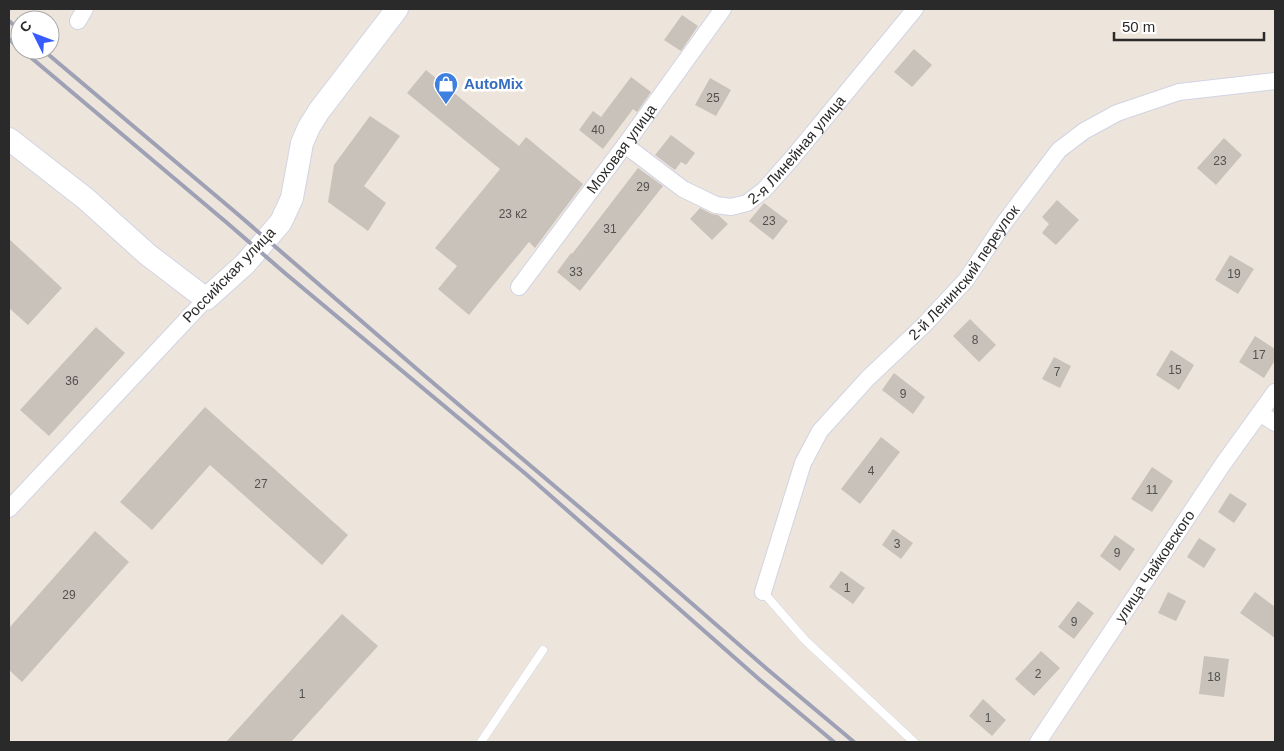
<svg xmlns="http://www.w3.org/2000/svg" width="1284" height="751" font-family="Helvetica,sans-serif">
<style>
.building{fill:#c8c2bb}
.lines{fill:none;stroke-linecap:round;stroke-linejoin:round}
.lane-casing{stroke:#d1d4e4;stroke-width:9}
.street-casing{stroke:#d1d4e4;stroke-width:18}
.secondary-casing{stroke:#d1d4e4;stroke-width:24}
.lane{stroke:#fff;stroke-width:8}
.street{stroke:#fff;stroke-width:16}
.secondary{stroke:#fff;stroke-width:22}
.rail{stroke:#9ea1b5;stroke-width:4}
.labels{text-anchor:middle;stroke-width:5;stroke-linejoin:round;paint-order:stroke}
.number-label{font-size:12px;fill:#52504e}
.shop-label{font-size:15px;font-weight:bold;fill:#366cbe;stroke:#fff;text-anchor:start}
.street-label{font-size:15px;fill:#2a2a2a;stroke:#fff}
</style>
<rect width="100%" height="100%" fill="#ede5db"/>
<path class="building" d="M682,15L698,26L681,51L664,40Z
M914,49L932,65L912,87L894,72Z
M426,70L519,146L526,137L583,184L535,248L529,242L469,315L438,289L457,266L435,248L500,169L407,93Z
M631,77L651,92L637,112L633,109L603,149L579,130L593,111L601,117Z
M710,78L731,90L716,116L695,105Z
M370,116L400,136L364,186L386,203L368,231L328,202L334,165Z
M671,135L695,153L686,165L681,162L675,170L655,155Z
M1224,138L1242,155L1216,185L1197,168Z
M638,168L663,186L580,291L557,272L571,253L572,254Z
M1057,200L1079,220L1056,245L1042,233L1049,224L1042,217Z
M764,203L788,221L773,240L749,221Z
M700,208L712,214L718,215L728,224L712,240L690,219Z
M9,239L62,288L28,325L9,308Z
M1230,255L1254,269L1238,294L1215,280Z
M970,319L996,345L979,362L953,336Z
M96,327L125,353L49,436L20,410Z
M1255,336L1275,349V360L1264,378L1239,362Z
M1171,350L1194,365L1179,390L1156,375Z
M1054,357L1071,366L1060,388L1042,379Z
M894,373L925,397L913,414L882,390Z
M205,407L348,535L322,565L210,465L152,530L120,502Z
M881,437L900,452L860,504L841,489Z
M1152,467L1173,481L1152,512L1131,499Z
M1230,493L1247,504L1234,523L1218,512Z
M893,529L913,543L901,559L882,545Z
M95,531L129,562L22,682L9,670V628Z
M1115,535L1135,549L1120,571L1100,556Z
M1199,538L1216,549L1204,568L1187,557Z
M841,571L865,588L853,604L829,587Z
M1168,592L1186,601L1176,621L1158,613Z
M1255,592L1275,607V638L1240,613Z
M1078,601L1094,613L1074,639L1058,627Z
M342,614L378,646L291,742H226Z
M1041,651L1060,668L1034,696L1015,679Z
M1204,656L1229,659L1224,697L1199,694Z
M983,699L1006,720L992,736L969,716Z"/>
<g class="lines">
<g class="lane-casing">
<path id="lane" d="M763,592L805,640L914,742
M481,742L543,650"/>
</g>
<g class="street-casing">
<g id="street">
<path d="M78,21L85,9"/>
<path id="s1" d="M625,145L683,189L716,205L731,207L747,203L764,190L794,156L915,9"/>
<path id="s2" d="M519,287L625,145L723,9"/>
<path d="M1260,413L1275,423"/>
<path d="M9,509L206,299"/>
<path id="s3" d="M763,592L803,463L820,431L868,378L923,326L966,280L1004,223L1059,150L1084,131L1117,113L1179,92L1275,81"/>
<path id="s4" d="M1038,742L1223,464L1275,392"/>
</g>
</g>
<g class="secondary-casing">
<path id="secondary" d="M9,139L86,199L147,254L206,299L245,264L281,222L292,198L302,143L309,127L319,111L397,9"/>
</g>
<use href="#lane" class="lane"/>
<use href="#street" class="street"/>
<use href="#secondary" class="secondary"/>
<path class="rail" d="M9,21L20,30
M9,39L20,49
M22,50L226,222L286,274L527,475L760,680L834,742
M43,50L234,211L425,376L658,574L767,669L854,742"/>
</g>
<defs>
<g id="shop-pin" transform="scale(1.25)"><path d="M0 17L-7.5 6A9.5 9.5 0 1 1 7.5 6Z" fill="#3f7fe0" stroke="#fff"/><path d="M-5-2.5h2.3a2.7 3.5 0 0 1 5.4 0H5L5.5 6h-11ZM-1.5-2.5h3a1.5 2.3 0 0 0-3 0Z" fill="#fff"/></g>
</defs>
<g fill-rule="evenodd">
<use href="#shop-pin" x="446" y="84"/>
</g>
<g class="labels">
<g class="number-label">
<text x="713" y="102">25</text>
<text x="598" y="134">40</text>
<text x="1220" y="165">23</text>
<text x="643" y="191">29</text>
<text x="513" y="218">23 к2</text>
<text x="769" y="225">23</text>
<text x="610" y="233">31</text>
<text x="576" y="276">33</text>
<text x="1234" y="278">19</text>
<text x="975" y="344">8</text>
<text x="1259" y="359">17</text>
<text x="1175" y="374">15</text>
<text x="1057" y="376">7</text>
<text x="72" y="385">36</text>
<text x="903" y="398">9</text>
<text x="871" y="475">4</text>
<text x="261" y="488">27</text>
<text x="1152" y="494">11</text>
<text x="897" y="548">3</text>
<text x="1117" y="557">9</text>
<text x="847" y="592">1</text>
<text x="69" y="599">29</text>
<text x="1074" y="626">9</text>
<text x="1038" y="678">2</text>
<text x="1214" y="681">18</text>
<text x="302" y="698">1</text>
<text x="988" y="722">1</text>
</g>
<g class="shop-label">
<text x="464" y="89">AutoMix</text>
</g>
<g class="street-label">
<text dy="5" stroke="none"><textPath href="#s1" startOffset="214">2-я Линейная улица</textPath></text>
<text dy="5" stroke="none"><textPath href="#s2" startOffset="172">Моховая улица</textPath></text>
<text dy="5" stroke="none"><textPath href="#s3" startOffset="386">2-й Ленинский переулок</textPath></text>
<text transform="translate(229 275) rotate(-46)" y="5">Российская улица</text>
<text dy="5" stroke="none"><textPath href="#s4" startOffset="211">улица Чайковского</textPath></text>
</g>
</g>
<rect width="1284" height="751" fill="none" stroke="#2a2a2a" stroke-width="20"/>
<g transform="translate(35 35) rotate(312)"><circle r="24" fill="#ffffff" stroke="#aaaaaa"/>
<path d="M0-4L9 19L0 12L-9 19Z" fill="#365cff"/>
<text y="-8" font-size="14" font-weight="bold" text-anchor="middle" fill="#2a2a2a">С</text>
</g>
<path d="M1114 32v8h150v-8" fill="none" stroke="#2a2a2a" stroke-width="2.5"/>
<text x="1122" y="32" font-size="15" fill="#2a2a2a" stroke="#ffffff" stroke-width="4" paint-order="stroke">50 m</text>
</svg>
